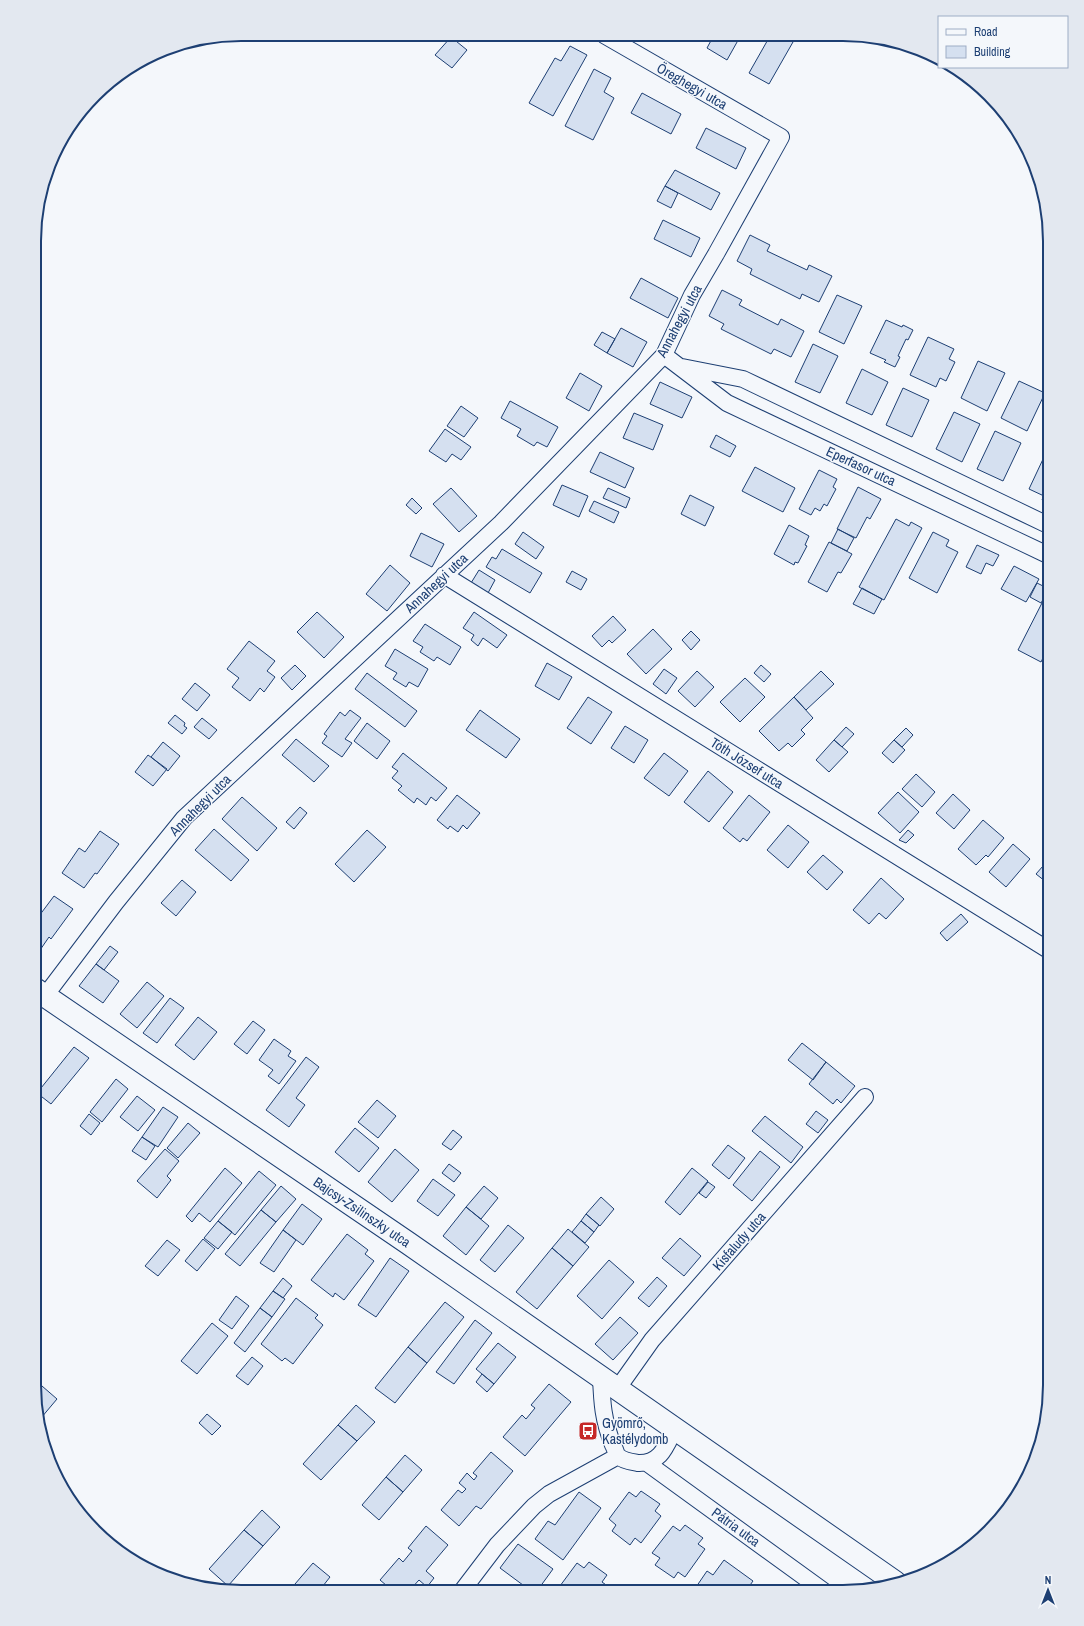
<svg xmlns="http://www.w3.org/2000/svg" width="1084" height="1626" font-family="'Archivo Narrow',sans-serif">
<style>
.building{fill:#d5e0f0;stroke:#1d3f73}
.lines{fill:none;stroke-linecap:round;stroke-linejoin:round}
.minor-casing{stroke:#1d3f73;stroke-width:18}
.secondary-casing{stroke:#1d3f73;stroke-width:24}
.minor{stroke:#f4f7fb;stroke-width:16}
.secondary{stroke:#f4f7fb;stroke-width:22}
.labels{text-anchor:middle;stroke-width:3;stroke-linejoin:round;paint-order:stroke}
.street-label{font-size:14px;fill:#1d3f73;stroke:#f4f7fb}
.poi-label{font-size:14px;fill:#1d3f73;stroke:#f4f7fb;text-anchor:start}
.rim{fill:none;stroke:#1d3f73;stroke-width:2}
</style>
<rect width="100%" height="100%" fill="#f4f7fb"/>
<path class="building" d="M461,35H475L469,42Z
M714,35H741L727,60L707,48Z
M770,36H782L793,42L769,84L749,73Z
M451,37L467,50L452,68L435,55Z
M570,46L587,55L553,116L529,103L555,58L561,61Z
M594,69L611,78L604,92L614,98L593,140L565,126Z
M642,93L681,114L671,134L631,113Z
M706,128L746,148L736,169L696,148Z
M675,170L720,193L711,210L665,186Z
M665,186L678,193L671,208L657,201Z
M663,220L700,238L691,257L654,239Z
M750,235L770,245L767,251L807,270L809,265L832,276L819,302L802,294L800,299L750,274L752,269L737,261Z
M641,278L678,298L668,318L630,298Z
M722,290L742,300L739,305L778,325L781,319L804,331L791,357L774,349L771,354L721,329L724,324L709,316Z
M837,295L862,306L844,344L819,332Z
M886,320L902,327L903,325L913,330L908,340L906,339L898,356L900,357L895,367L884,362L886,360L870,353Z
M621,328L647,342L633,367L607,353Z
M602,332L615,339L607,353L594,345Z
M928,337L954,349L949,359L955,362L946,381L940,378L936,387L910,375Z
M813,344L838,356L820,393L795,382Z
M978,361L1005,373L987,411L961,398Z
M862,369L888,382L872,415L846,403Z
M580,373L602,386L589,411L566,398Z
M1019,381L1045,393L1027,431L1001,418Z
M660,382L692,397L682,418L650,404Z
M903,388L929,400L912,437L886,425Z
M510,401L558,427L547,447L537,442L534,446L517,436L521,429L501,418Z
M461,406L478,418L464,437L447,426Z
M954,412L980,424L962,462L936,449Z
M634,413L663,425L653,450L623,438Z
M445,429L471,447L461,460L452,454L446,462L429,451Z
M995,431L1021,443L1003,481L977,469Z
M716,435L736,446L730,457L710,447Z
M600,452L634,468L625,488L590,472Z
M1044,457L1050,459V504L1042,500L1044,496L1029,489Z
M755,467L795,488L783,512L742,491Z
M819,470L837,479L833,487L836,489L827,506L824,504L820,511L815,508L811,515L799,509Z
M562,485L588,496L579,517L553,505Z
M858,487L881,499L870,519L867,517L856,538L837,529Z
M451,488L477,516L459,532L433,504Z
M608,488L630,498L626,508L603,498Z
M690,495L714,507L705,526L681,514Z
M412,498L422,508L416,514L406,505Z
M594,501L619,512L614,523L589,511Z
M896,519L909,526L911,522L922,528L884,600L859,587Z
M789,525L809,536L805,545L807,546L798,563L795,562L794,565L774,554Z
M838,529L854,538L847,551L831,543Z
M523,532L544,547L536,559L515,544Z
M933,532L949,540L946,546L958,552L937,593L909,578Z
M421,533L444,544L432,567L410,556Z
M829,542L852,554L841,573L838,572L827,592L808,582Z
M977,545L999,555L993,566L986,563L981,574L966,567Z
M502,549L542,573L530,593L486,567L492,557L496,559Z
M390,565L410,583L387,611L366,594Z
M1014,566L1039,579L1026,602L1001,589Z
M479,570L495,580L488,593L471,583Z
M572,571L587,579L581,590L566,582Z
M1037,583L1049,589L1041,603L1030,597Z
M862,588L882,599L874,614L853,604Z
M1044,599L1050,602V653L1045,654L1041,662L1018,650Z
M317,612L344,637L324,658L297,632Z
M474,612L507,635L497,648L483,638L478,646L471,640L474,635L463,628Z
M613,616L626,630L612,643L609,640L602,647L592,636Z
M425,624L461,647L450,665L437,657L434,661L420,652L423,647L413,641Z
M653,629L672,649L646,674L627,654Z
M691,631L700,640L691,650L682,640Z
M249,641L275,661L267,671L275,677L264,692L260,688L250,701L232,687L239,678L227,669Z
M395,649L428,669L418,687L409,682L406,687L393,679L397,673L385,666Z
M547,663L572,677L559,700L535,686Z
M295,665L306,676L292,690L281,678Z
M761,665L771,674L764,682L754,673Z
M664,669L677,678L666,694L653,684Z
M697,671L714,687L695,707L678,691Z
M821,671L834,684L806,710L794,697Z
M367,673L417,711L405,727L355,689Z
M745,678L765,697L740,722L720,702Z
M195,683L210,695L197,711L182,699Z
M588,697L612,712L591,744L567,728Z
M794,697L813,718L801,730L805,734L792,747L788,743L779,751L759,731Z
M350,710L361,718L345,739L352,743L342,757L322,743L327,736L324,734L340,712L345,716Z
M480,710L520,739L506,758L466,730Z
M175,715L185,723L184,726L187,728L182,734L168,723Z
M202,718L217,730L209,739L194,727Z
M367,723L390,741L377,759L354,741Z
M625,726L648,740L634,763L611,748Z
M846,727L854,734L842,747L834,740Z
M906,728L913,735L902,747L894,740Z
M296,739L329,766L314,782L282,755Z
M834,740L848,752L829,772L816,760Z
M894,740L905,750L893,763L882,753Z
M163,742L180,756L168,771L151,757Z
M403,753L447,788L436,801L431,797L426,805L417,798L414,803L398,790L402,786L392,778L398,771L392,767Z
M664,753L688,771L669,796L644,778Z
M148,755L167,769L153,786L135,772Z
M708,771L733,792L709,822L684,802Z
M916,774L935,792L922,807L902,789Z
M898,792L919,812L900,833L878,813Z
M953,794L970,810L954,829L936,813Z
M457,795L480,813L467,829L463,825L458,832L450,826L448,829L437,820Z
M749,795L770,812L747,841L743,838L740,842L723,828Z
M242,797L277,828L257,851L222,819Z
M300,807L307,813L294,829L286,822Z
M983,820L1004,838L988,857L986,855L976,865L958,849Z
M788,825L809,842L788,868L767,850Z
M214,829L249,860L231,881L195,850Z
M367,830L386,847L354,882L335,864Z
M908,830L914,835L906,843L899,840Z
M100,831L119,844L97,874L95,873L84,888L62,873L79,848L85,852Z
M1013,844L1030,859L1006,887L989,872Z
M823,855L843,872L827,890L807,872Z
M1050,858V885L1036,874Z
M881,878L904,899L886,919L879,913L869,924L853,910Z
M182,880L196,892L176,916L161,903Z
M54,896L73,909L51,939L49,937L38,953L35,951V913L39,916Z
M961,914L968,922L947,941L940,933Z
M110,946L118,952L104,970L96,964Z
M96,964L119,981L103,1003L79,986Z
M147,982L164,996L137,1028L120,1014Z
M170,998L184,1008L157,1043L143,1033Z
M198,1017L217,1032L194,1060L175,1045Z
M253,1021L265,1030L247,1054L234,1044Z
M274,1039L291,1051L288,1056L296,1061L279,1084L268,1076L273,1070L259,1060Z
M802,1043L826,1062L813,1080L788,1060Z
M74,1047L89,1058L51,1104L37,1093Z
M306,1057L319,1067L296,1098L305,1105L289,1127L266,1110Z
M826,1062L855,1086L841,1103L837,1099L833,1104L809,1084Z
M116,1079L128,1089L102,1122L90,1112Z
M137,1096L155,1110L138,1131L120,1117Z
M377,1100L396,1116L378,1138L358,1122Z
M163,1107L178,1117L158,1147L142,1137Z
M816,1111L828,1120L818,1133L806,1124Z
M89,1114L100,1123L91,1135L80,1126Z
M765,1116L803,1147L791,1163L752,1131Z
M188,1123L200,1133L178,1158L167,1148Z
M355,1128L379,1148L359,1172L335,1152Z
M453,1130L462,1137L451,1150L442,1144Z
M142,1137L155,1146L146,1160L132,1151Z
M728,1145L745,1158L729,1179L712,1165Z
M165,1149L179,1161L167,1176L171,1180L157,1198L137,1181Z
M395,1149L419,1170L392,1202L368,1182Z
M760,1151L780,1167L752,1201L733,1185Z
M449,1164L461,1173L454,1182L442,1173Z
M225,1168L242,1183L210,1222L199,1213L192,1222L186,1216Z
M692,1168L708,1181L680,1215L665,1202Z
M259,1171L276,1185L235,1235L218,1221Z
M433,1179L455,1195L438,1216L417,1201Z
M708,1182L715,1187L706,1198L699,1193Z
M281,1186L296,1199L276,1222L261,1210Z
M484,1186L498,1198L481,1219L466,1207Z
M601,1197L614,1209L600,1226L586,1214Z
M302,1204L322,1219L303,1245L283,1230Z
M466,1207L489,1226L466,1255L443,1236Z
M261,1210L276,1222L240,1266L225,1254Z
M586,1214L599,1225L594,1232L581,1221Z
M218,1221L232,1232L218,1249L204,1238Z
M581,1221L594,1232L585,1243L572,1232Z
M508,1225L524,1238L495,1272L480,1260Z
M568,1229L589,1247L573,1266L552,1248Z
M283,1230L296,1240L274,1272L260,1263Z
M347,1234L368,1250L365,1254L374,1261L344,1300L335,1293L333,1297L311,1280Z
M680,1238L701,1256L684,1276L662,1258Z
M203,1239L215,1249L197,1271L185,1261Z
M167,1240L180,1250L158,1276L145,1266Z
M552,1248L573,1266L537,1309L516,1292Z
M390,1258L409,1271L376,1317L358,1305Z
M609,1260L634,1282L602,1319L577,1296Z
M657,1277L667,1286L649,1307L638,1298Z
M283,1278L292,1286L283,1298L273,1291Z
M273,1291L285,1299L272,1317L260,1308Z
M236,1296L249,1306L232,1329L219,1320Z
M296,1298L318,1315L315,1318L323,1325L293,1364L285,1358L282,1361L261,1344Z
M445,1302L464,1317L427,1363L408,1347Z
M260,1308L272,1317L245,1352L234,1343Z
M620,1317L638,1333L613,1360L595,1344Z
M475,1320L492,1333L454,1384L436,1372Z
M212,1323L228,1336L197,1374L181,1361Z
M498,1343L516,1357L494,1384L476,1369Z
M408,1347L427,1363L395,1403L375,1388Z
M252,1357L263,1366L248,1385L236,1376Z
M482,1374L494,1384L487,1392L476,1382Z
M549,1384L571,1402L525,1456L503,1437L522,1415L526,1419L535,1408L531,1405Z
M42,1386L57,1399L41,1418L36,1394Z
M356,1405L375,1422L357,1441L338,1425Z
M207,1414L221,1426L212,1435L199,1423Z
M338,1425L357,1441L321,1480L303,1464Z
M491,1452L513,1471L481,1509L476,1506L459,1526L441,1510L458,1490L462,1493L466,1489L459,1483L467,1473L474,1480L477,1476L473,1473Z
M405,1455L422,1470L403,1492L386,1477Z
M386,1477L403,1492L379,1520L362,1505Z
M641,1491L660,1504L655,1511L661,1516L641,1543L635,1538L630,1545L612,1531L616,1525L609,1519L629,1492L636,1497Z
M579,1492L601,1508L563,1560L535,1539L548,1521L555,1525Z
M262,1510L280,1527L263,1546L244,1530Z
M685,1525L703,1538L698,1544L705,1549L685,1577L678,1572L674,1578L655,1565L660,1558L652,1553L673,1526L680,1531Z
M426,1526L448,1545L426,1571L434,1578L427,1587L419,1580L409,1591H393L380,1580L399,1558L403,1562L412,1551L408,1548Z
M244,1530L263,1546L228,1586L209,1569Z
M518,1544L553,1569L537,1591H531L500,1568Z
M724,1560L753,1581L745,1592H696L694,1590L707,1571L713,1575Z
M589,1562L607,1575L602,1582L609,1587L606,1591H558L557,1590L577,1563L584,1568Z
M313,1563L330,1577L319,1591L303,1590L295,1584Z
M295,1584L303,1590H290Z"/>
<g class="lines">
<g class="minor-casing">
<path id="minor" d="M664,355L727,403L1050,556
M682,367L743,379L1050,526
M444,575L1050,951
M45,996L116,902L184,818L501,523L664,355L692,295L716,254L781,137L604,35
M601,1377C602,1403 603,1420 613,1445C615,1448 616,1454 618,1456C623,1461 632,1462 638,1463C661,1464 666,1446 675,1428
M618,1388L652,1340L865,1097
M647,1463L825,1592
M462,1591L497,1545L534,1506L549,1494L618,1456"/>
</g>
<g class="secondary-casing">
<path id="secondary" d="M35,989L408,1243L895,1582"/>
</g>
<use href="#minor" class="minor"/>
<use href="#secondary" class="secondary"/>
</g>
<defs>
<g id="bus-square" transform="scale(1)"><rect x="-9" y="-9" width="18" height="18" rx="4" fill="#c62828" stroke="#f4f7fb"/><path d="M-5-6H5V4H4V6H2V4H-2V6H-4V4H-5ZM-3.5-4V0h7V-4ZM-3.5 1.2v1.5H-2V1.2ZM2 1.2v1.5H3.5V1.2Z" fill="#fff"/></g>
</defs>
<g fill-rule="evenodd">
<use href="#bus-square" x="588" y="1431"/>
</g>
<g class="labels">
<g class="street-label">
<text transform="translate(692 86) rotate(30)" y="5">Öreghegyi utca</text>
<text transform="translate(679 321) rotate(-62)" y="5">Annahegyi utca</text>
<text transform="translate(861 466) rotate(25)" y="5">Eperfasor utca</text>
<text transform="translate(436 583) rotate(-43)" y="5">Annahegyi utca</text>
<text transform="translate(747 763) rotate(32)" y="5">Tóth József utca</text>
<text transform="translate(200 805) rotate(-45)" y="5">Annahegyi utca</text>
<text transform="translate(362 1212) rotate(34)" y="5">Bajcsy-Zsilinszky utca</text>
<text transform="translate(739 1241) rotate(-49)" y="5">Kisfaludy utca</text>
<text transform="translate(736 1527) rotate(36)" y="5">Pátria utca</text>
</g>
<g class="poi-label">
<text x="602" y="1428">Gyömrő,<tspan x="602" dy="16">Kastélydomb</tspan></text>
</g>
</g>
<path d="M0 0H1084V1626H0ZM241 41H843A200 200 0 0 1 1043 241V1385A200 200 0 0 1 843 1585H241A200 200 0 0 1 41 1385V241A200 200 0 0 1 241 41Z" fill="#e3e8f0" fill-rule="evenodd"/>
<path class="rim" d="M241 41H843A200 200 0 0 1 1043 241V1385A200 200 0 0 1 843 1585H241A200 200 0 0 1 41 1385V241A200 200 0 0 1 241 41Z"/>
<rect x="938" y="16" width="130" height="52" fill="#f4f7fb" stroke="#9eadc5"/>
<rect x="946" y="29" width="20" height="6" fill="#f4f7fb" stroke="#9eadc5"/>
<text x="974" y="36" font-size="12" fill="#1d3f73">Road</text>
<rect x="946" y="46" width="20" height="12" fill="#d5e0f0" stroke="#9eadc5"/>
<text x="974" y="56" font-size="12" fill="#1d3f73">Building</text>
<g transform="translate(1048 1590)" stroke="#f4f7fb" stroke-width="3" paint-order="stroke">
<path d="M0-3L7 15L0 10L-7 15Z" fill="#1d3f73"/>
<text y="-6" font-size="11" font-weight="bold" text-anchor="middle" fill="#1d3f73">N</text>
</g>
</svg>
